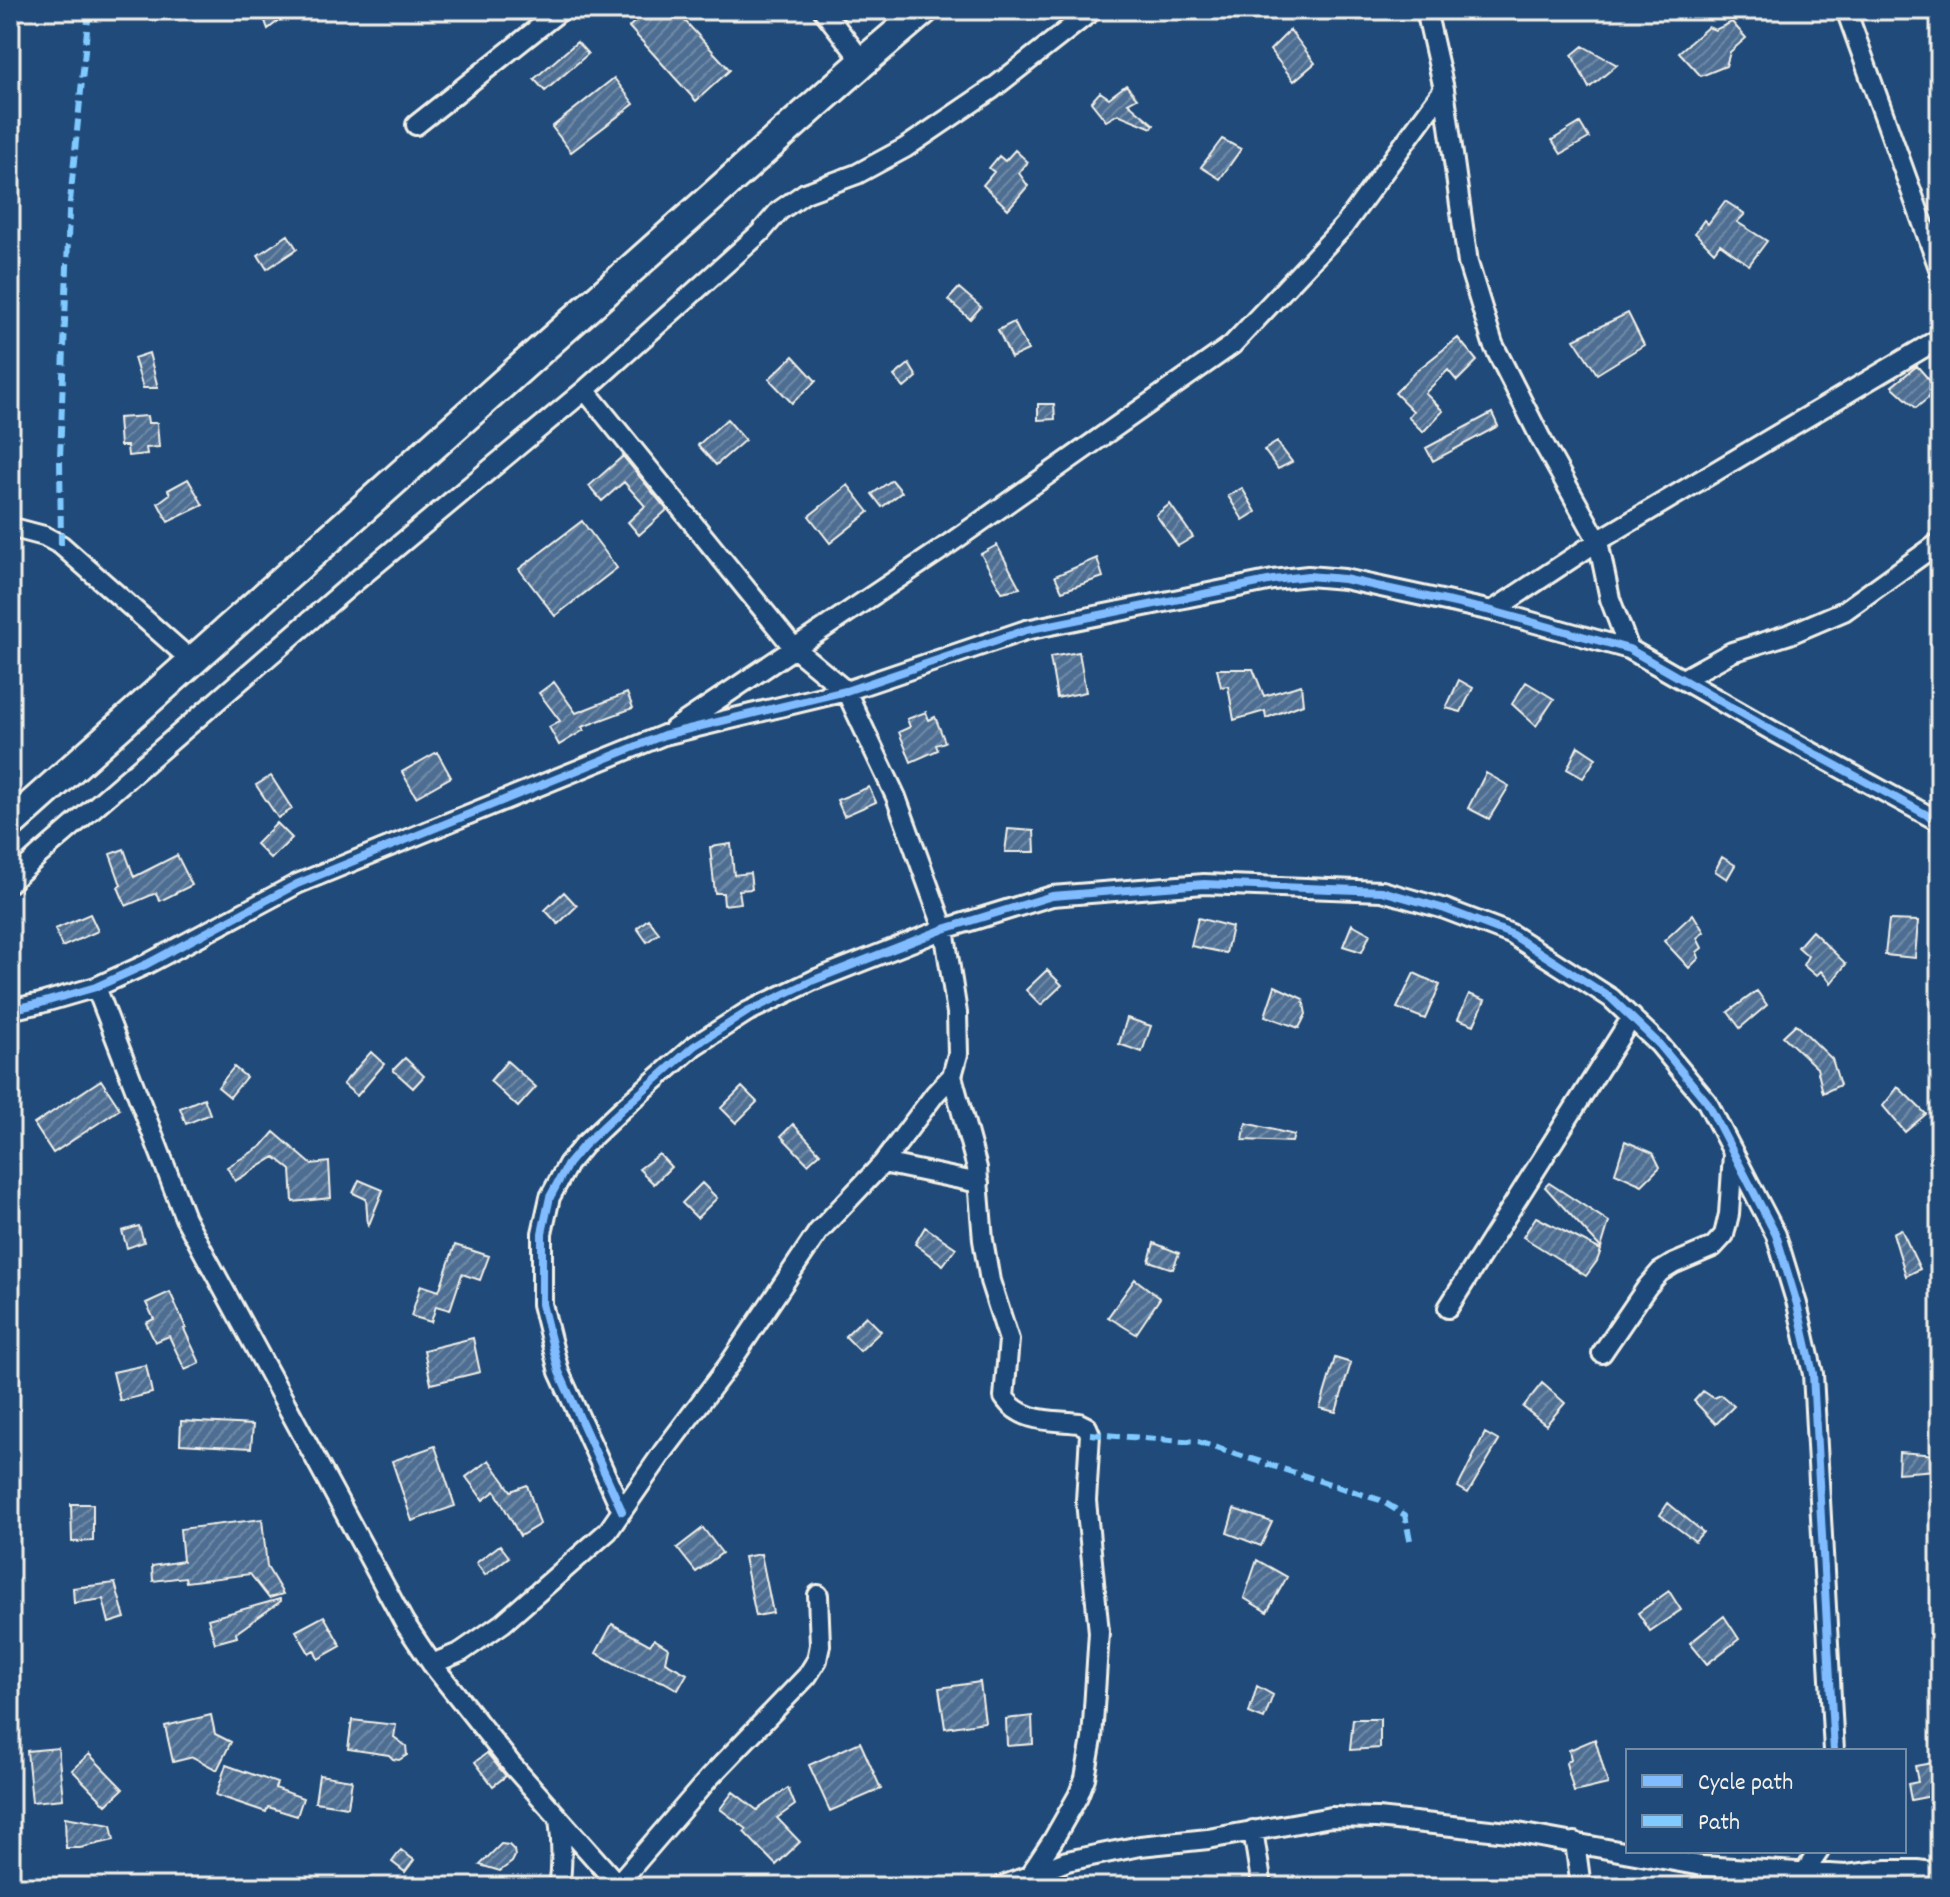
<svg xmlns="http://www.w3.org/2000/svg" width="1950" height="1897" font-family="Dekko,sans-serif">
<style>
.building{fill:url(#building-hatch);stroke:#f4f1e8;stroke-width:2}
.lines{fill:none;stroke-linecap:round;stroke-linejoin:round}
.minor-casing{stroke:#f4f1e8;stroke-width:24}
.primary-casing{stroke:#f4f1e8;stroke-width:34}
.minor{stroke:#1f4a7a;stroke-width:18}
.primary{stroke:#1f4a7a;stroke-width:28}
.quiet{stroke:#80caff;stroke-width:6;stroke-dasharray:12 6;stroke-linecap:butt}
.cycleway-casing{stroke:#1f4a7a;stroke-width:13}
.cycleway{stroke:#80bcff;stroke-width:8}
</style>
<defs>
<pattern id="building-hatch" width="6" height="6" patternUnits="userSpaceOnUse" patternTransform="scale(2)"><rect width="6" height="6" fill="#4d6e92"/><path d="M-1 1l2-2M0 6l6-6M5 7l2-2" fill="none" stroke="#708aa6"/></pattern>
</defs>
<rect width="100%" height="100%" fill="#1f4a7a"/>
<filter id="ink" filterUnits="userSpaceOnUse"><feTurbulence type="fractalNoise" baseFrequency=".0125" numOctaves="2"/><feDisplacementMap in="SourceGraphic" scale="16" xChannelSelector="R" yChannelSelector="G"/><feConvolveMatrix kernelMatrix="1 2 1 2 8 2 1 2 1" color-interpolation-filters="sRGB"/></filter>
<g filter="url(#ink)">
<path class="building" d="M261,10H292L268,29Z
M647,10H675L730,70L696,101L629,27Z
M1732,22L1746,38L1730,52L1726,66L1701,76L1679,52L1708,27L1715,30Z
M1290,30L1315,63L1294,81L1270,50Z
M577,42L588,54L545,91L534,79Z
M1583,46L1617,65L1589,88L1572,55Z
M614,78L634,104L571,152L552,127Z
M1126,85L1137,98L1128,103L1154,125L1152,128L1118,114L1106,121L1091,102L1100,92L1109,98Z
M1580,123L1589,138L1561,154L1552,140Z
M1222,139L1241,149L1220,179L1201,167Z
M1015,150L1028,162L1019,173L1028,186L1008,209L983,185L994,172L989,168L999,156L1005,161Z
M1725,201L1745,214L1737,222L1767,241L1749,265L1720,244L1714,252L1695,233L1704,220L1708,224Z
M288,235L297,249L267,269L258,255Z
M959,288L981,307L970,319L948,300Z
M1628,313L1644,345L1597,374L1574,339Z
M1014,322L1028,350L1011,358L998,330Z
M1458,338L1477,361L1457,381L1448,370L1425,393L1443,411L1423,432L1408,417L1413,411L1395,393L1415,372Z
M149,353L158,388H143L134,358Z
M793,356L816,381L792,403L769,379Z
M909,364L917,377L904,388L894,376Z
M1917,366L1938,390L1916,408L1892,386Z
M1038,404H1054L1055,419L1038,420Z
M1492,413L1498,426L1433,461L1426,448Z
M147,416L148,423H157L159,447L146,448L147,454L128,456L127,446H120L118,418Z
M727,419L745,440L716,465L698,445Z
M1277,442L1292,462L1278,469L1264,450Z
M623,456L667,510L639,535L628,522L645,506L624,482L602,501L589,486Z
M188,479L203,505L168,522L158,503L170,494L168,490Z
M892,480L902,492L882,507L872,494Z
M848,485L869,512L830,543L809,516Z
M1242,488L1256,512L1243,520L1228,496Z
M1170,504L1193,537L1178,546L1156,515Z
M582,521L617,568L555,616L519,569Z
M997,545L1020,588L1002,592L981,554Z
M1097,558L1103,577L1062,591L1055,576Z
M1079,652L1086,692L1057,698L1050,657Z
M1217,669H1253L1264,696L1301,685L1303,704L1266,718L1265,711L1234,720L1228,686L1221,687Z
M1459,680L1473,688L1461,712L1446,708Z
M554,682L576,713L627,693L633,708L582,727L584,730L559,745L549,727L560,721L539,693Z
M1526,682L1554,699L1536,726L1512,704Z
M926,712L929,720L935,717L945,742L936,745L938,750L911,762L899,732L910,727L907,719Z
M1578,746L1596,758L1583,778L1567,769Z
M437,752L451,777L416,797L402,772Z
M1486,773L1509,786L1489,819L1468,808Z
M271,776L292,809L278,818L256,785Z
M869,787L876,802L844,816L837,800Z
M277,823L292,838L271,859L256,844Z
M1008,829L1034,831L1035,852H1005Z
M731,844L734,875L750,873L752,889L739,890L741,903L724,905L723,893H715L710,847Z
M124,849L134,877L177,855L192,885L160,901L156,893L126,906L118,887L121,885L110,854Z
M1722,857L1735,865L1727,879L1715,871Z
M564,892L577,906L558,924L545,910Z
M90,914L98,931L62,947L55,929Z
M1693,914L1704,932L1697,938L1702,948L1697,952L1699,958L1689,968L1664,941Z
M1198,918L1232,927L1226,953L1191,946Z
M648,919L659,933L647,942L637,928Z
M1889,920L1918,921L1915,958L1885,955Z
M1352,924L1370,934L1362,952L1343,946Z
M1812,931L1846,964L1831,983L1821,971L1816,976L1803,965L1808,956L1798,947Z
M1047,970L1062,985L1041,1005L1026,990Z
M1414,973L1440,985L1425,1019L1397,1008Z
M1275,986L1303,999L1306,1014L1299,1028L1265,1016Z
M1757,991L1767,1005L1740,1028L1728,1012Z
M1469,994L1485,1000L1474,1025L1458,1019Z
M1127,1018L1151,1026L1142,1052L1119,1044Z
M1796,1024L1832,1059L1840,1085L1823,1093L1817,1068L1783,1036Z
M371,1052L384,1064L357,1096L343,1084Z
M405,1058L424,1076L413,1088L393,1070Z
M507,1061L536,1087L518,1107L490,1081Z
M234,1067L246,1077L230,1097L218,1087Z
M101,1080L120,1109L53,1153L34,1124Z
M742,1087L757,1102L736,1123L721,1108Z
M1898,1087L1926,1114L1905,1132L1883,1106Z
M204,1098L210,1114L186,1124L180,1108Z
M1246,1123L1294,1135L1292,1142L1243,1140Z
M793,1124L820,1153L808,1164L781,1136Z
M274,1132L311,1164L329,1162L331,1198L293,1202L291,1170L275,1157L235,1181L227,1167L262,1146Z
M1625,1141L1653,1153L1660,1167L1642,1185L1615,1173Z
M659,1154L671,1167L654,1184L639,1169Z
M359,1180L383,1190L368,1227L366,1199L353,1193Z
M702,1183L717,1198L697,1218L682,1203Z
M1549,1183L1609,1222L1601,1248L1545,1187Z
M1536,1217L1601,1250L1597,1261L1586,1276L1523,1237Z
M139,1226L144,1242L127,1248L122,1231Z
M925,1227L956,1248L943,1265L915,1244Z
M1901,1229L1920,1269L1906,1276L1893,1233Z
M1154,1243L1179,1253L1173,1269L1149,1261Z
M455,1245L489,1256L480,1280L462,1274L450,1310L436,1306L431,1322L411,1316L421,1285L439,1291Z
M1135,1279L1160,1298L1136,1334L1108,1317Z
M170,1292L186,1328L184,1329L200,1363L185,1370L169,1336L155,1342L146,1323L154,1319L146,1303Z
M866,1316L881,1331L860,1351L845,1336Z
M473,1338L480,1372L431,1384L424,1350Z
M1335,1358L1351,1363L1336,1412L1320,1408Z
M146,1365L152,1393L120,1401L113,1372Z
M1542,1383L1565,1403L1546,1425L1523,1407Z
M1703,1391L1714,1398L1721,1395L1734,1406L1716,1424L1694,1401Z
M181,1421L253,1425L251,1448L180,1444Z
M1485,1433L1499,1441L1468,1493L1458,1487Z
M435,1446L455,1506L412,1521L392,1461Z
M1899,1452L1937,1455V1470L1898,1473Z
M489,1460L511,1491L527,1485L540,1524L520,1536L495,1491L483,1500L466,1477Z
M1668,1503L1703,1532L1695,1541L1660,1515Z
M71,1504H93V1541L72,1542Z
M1234,1509L1272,1522L1261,1546L1227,1533Z
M262,1519L267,1567L283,1594L269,1598L250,1574L186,1582L185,1577L153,1581L152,1566L183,1561L180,1529Z
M703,1528L722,1553L696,1572L677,1548Z
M500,1545L509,1557L485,1575L476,1563Z
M761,1554L773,1613L756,1616L744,1557Z
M1257,1560L1287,1577L1267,1612L1244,1598Z
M115,1583L125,1618L109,1623L103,1599L74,1603L73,1588Z
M1669,1591L1681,1610L1650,1631L1638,1613Z
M280,1599L281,1601L236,1633L237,1637L215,1643L208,1619Z
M324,1616L341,1646L318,1659L314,1650L309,1653L296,1631Z
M1724,1616L1739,1639L1707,1664L1690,1643Z
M612,1624L650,1645L654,1639L668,1648L665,1662L687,1674L678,1690L664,1682L629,1671L596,1653Z
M980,1682L985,1722L945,1728L939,1688Z
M1257,1686L1273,1695L1264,1719L1249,1713Z
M211,1715L215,1734L231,1742L217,1770L193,1757L173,1762L165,1726Z
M1032,1716L1033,1744L1007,1746L1006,1719Z
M1353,1719H1380V1748L1350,1750Z
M352,1720L396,1725L394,1737L406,1746L407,1755L399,1760L393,1759L389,1755L348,1749Z
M1595,1739L1608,1784L1574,1792L1566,1763L1571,1759L1569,1750Z
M860,1742L881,1789L830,1811L809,1765Z
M58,1748L63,1799L32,1802L27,1751Z
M487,1753L506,1776L493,1786L475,1762Z
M89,1754L123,1789L106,1805L72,1770Z
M1932,1763L1937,1795L1911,1800L1908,1784L1918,1782L1915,1766Z
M226,1765L277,1783L275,1788L303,1798L297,1816L268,1807L266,1812L216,1795Z
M319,1775L352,1780L348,1807L315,1802Z
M788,1788L795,1805L777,1818L800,1842L776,1865L744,1832L747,1829L720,1809L733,1792L757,1810Z
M65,1817L111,1825L114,1840L80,1848H66Z
M501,1844L509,1845L514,1850L515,1856L512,1862L500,1871L480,1865Z
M401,1850L414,1860L405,1872L392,1862Z"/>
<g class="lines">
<g class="minor-casing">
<path id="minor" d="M823,10L863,62
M1426,10L1444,89L1468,263L1493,344L1541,439L1598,541L1610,599L1629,649
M1846,10L1940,271
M416,125L561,10
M10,527L44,536L61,545L192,661
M1492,611L1598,541L1940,338
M1683,679L1732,652L1790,634L1844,611L1940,542
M674,729L939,551L1232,345L1344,226L1444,89
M10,882L38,856L344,591L585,390L760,233L779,211L805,193L857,174L905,148L992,89L1093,10
M96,987L185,1218L404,1622L432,1664L512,1765L620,1887
M10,1008H18L41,1003L96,987L147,964L297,884L664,735L846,691L1026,630L1273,580L1308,576L1344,579L1492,611L1629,649L1771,730L1940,822
M952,1076L977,1168L983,1240L990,1281L1009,1340L1004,1397C1021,1423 1052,1420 1079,1423L1087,1427L1090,1434L1086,1501L1099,1632L1092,1739L1085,1778L1078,1796L1053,1840L1028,1878
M883,1163L979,1183
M1448,1308L1632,1017
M1602,1353L1647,1287L1660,1272L1673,1264L1713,1247L1724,1235L1729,1214L1733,1154
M622,1511L559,1372L542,1304V1233L550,1197L568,1164L584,1145L622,1109L694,1046L747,1012L814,980L944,929L1052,896L1204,884L1382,891L1445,909L1511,934L1611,998L1659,1044L1707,1102L1776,1235L1797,1304L1813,1374L1834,1751
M432,1664L461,1652L503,1623L608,1531L663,1452L728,1366L818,1232L883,1163L935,1094L952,1076L958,1054L957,1013L944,929L896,797L846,691L794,648L585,390
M559,1818C562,1842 563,1863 559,1887
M1253,1830L1262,1887
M1575,1842L1581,1887
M1804,1873L1819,1851
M615,1887L709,1778L807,1676L817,1660L820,1645L818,1595
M1000,1887L1067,1861L1140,1846L1208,1839L1331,1817L1377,1818L1518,1833L1702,1866L1846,1875L1887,1870H1917L1940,1873"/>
</g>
<g class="primary-casing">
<path id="primary" d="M10,824L863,62L924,10"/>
</g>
<use href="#minor" class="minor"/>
<use href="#primary" class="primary"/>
<path class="quiet" d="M61,545L60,458L69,212L89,10
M1090,1434L1198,1442L1380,1500L1405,1515L1411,1545"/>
<g class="cycleway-casing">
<path id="cycleway" d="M10,1008H18L41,1003L96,987L147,964L297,884L664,735L846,691L1026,630L1273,580L1308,576L1344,579L1492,611L1629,649L1771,730L1940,822
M622,1511L559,1372L542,1304V1233L550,1197L568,1164L584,1145L622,1109L694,1046L747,1012L814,980L944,929L1052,896L1204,884L1382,891L1445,909L1511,934L1611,998L1659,1044L1707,1102L1776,1235L1797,1304L1813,1374L1834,1751"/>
</g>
<use href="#cycleway" class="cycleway"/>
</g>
</g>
<rect width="1950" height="1897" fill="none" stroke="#1f4a7a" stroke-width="40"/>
<rect x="20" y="20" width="1910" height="1857" fill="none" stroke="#f4f1e8" stroke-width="3" filter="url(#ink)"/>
<rect x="1626" y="1749" width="280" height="104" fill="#1f4a7a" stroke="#748da6" stroke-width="2"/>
<rect x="1642" y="1775" width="40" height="12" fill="#80bcff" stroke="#748da6" stroke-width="2"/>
<text x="1698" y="1789" font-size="24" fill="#f4f1e8">Cycle path</text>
<rect x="1642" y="1815" width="40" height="12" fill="#80caff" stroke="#748da6" stroke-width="2"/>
<text x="1698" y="1829" font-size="24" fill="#f4f1e8">Path</text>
</svg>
